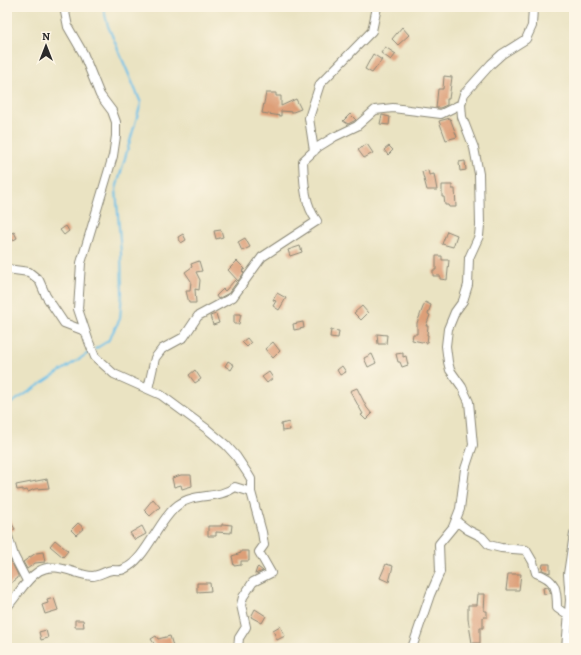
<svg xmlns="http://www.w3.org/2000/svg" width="581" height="655" font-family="Alegreya,serif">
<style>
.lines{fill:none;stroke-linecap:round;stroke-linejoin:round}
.stream{stroke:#6ec1ea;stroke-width:2}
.building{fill:#dd9f78}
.street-casing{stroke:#8a8776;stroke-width:10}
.street{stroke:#fff;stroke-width:8}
</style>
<rect width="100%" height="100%" fill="#fcf5e5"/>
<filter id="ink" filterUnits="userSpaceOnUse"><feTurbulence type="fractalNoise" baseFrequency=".025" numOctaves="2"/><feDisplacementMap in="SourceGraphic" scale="8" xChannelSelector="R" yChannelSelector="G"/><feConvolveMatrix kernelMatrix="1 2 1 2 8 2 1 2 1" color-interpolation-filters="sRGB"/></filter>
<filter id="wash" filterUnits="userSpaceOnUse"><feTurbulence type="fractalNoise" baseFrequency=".012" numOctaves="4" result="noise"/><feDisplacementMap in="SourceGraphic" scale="16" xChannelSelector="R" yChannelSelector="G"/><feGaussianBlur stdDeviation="0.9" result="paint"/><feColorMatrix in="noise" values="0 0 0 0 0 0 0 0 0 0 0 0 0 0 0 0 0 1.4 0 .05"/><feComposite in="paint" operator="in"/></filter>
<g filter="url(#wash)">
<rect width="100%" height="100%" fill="#eae3c2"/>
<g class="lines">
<path class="stream" d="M95,349L108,341L120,319L122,292L121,253L116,189L141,103L108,26L103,7
M7,406L90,352"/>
</g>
<g id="blocks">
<path class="building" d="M402,27L409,35L398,45L392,39Z
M385,47L396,54L391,60L381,53Z
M373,54L382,60L372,73L365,69Z
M444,76L452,77L449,99H447V105L440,108H436L438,89H443Z
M266,93H276V96H281V106L296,99L301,109L293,112L281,111V116L262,113Z
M350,114L356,120L348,124L343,121Z
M382,115L390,117L389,125L380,124Z
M450,118L457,137L446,140L439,121Z
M367,144L373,153L364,158L358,150Z
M389,146L393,150L388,155L384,150Z
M465,161L466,170L460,171L459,162Z
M428,170L429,175L434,174L437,190H427L422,172Z
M442,185H452V189H455L456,207H449L448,205H445L444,197H442Z
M66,226L69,231L64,235L60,230Z
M221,230L223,237L216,239L214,231Z
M447,231L457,235L453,247L442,244Z
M14,232L17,238L7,244V235Z
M183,234L186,240L181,243L178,237Z
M245,238L250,247L242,251L238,242Z
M300,246L302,252L290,256L288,250Z
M436,256H442V260H449L447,280L440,279V276H433V270H436Z
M199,261L202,271L196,272L200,280L199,290L195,289L196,303H189L186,291H190L191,281L185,272L192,267L191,264Z
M237,261L245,269L242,271L244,273L238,281L228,270Z
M235,280L237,282L229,293L218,299L216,296L223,289L225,291Z
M277,293L286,298L279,310L273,306L276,301L273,300Z
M425,302L431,305L428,314L430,315L426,326H428L427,335H428L427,343L412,340L413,334H417V323Z
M362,306L368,313L361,320L354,313Z
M216,314L219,323L213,325L210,316Z
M234,314H241L239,324H234Z
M303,322L304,328L294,330L293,324Z
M331,330L339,331L338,338L330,337Z
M377,334L387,335L386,344H378Z
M247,338L251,343L247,347L242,342Z
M273,342L280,351L273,358L265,349Z
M403,353V357L406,356L408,365L402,367L400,362H398L396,354Z
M372,354L376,363L368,367L364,358Z
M228,361L234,365L231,370L225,366Z
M342,366L346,372L340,375L337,370Z
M195,370L201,379L195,383L189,375Z
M269,372L273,378L267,383L262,377Z
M357,388L367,408L372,414L366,420L361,415L363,414L350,391Z
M289,422L290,430L282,431L281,424Z
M181,475H191L192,486L182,489L181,485L174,487L172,478Z
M47,479L49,488L35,489L28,492L27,490L23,491V489L17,490L16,485Z
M153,499L160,507L150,516L144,510Z
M7,516L15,529L12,531L7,528Z
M78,523L84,528L76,535L71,530Z
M222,524L232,525L231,533L216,532V536H208V526H222Z
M142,526L146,534L135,540L130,533Z
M55,540L68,551L63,557L50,546Z
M241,551H249V561H241V565L234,566L232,556L241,553Z
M43,552L45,562L35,563L27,569L23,562L36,553Z
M7,553L18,575V578L7,586Z
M386,564L393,566L389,582L380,578Z
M543,564H550V573L542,570Z
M258,567L263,571L255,574L257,568Z
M508,574H521L519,590H506Z
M197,583H210L211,591L197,592Z
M548,587L551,593L544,594L543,588Z
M478,594H485L484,611H487V617H483V628H480V643H472L468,619V605H477Z
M54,598L58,610L45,614L42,605L48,603L47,600Z
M255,609L266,616L262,623L251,617Z
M75,620H83L84,627H75Z
M280,626L285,636L277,640L273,630Z
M46,630L48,638L41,640L39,632Z
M156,636L158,639L170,636L173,646L157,648L151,639Z"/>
</g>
</g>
<g filter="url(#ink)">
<use href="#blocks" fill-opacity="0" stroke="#8a8776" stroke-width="1"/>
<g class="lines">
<g class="street-casing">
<path id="street" d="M314,151L309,118L320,84L372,31L377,7
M7,269L29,272L39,280L46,296L64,323L85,331
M148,389L155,358L162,349L184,337L198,316L233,297L262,257L317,221C304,204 304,182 303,161L318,147L334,137L357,126L375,110L393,108L441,114L461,104
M456,521L468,530L482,537L489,545L501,548L526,550L533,562L536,573C556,580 557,588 557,608L574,620
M7,533L14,556L27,581
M7,607C18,595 25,580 39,571C55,561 76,575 92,576C99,576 105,571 112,570C116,570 121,571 124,569C146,560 158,520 178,505C195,492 218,500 235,487L251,492V479L248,474L236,456L226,445L207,429L161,395L114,374L95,357L89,342L78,309L81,263L113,156L116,136V122L112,111L100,95L83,53L68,27L64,7
M238,648L239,638L246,627L241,605L243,597L253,582L271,573L259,552L264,545L262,532L251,492
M412,648L430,595L440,572L439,544L453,527L460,509L465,469L473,445L469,402L462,387L450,370L448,362L446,346L448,329L455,312L463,301L468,285L469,258L479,236L480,225L479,174L474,148L462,117L461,104L464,94L491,64L502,54L526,39L532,26L533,7
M566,648L570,600L568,574L574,534"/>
</g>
<use href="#street" class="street"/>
</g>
</g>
<rect width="581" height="655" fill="none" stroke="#fcf5e5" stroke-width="24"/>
<g transform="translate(46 46)" stroke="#fcf5e5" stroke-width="3" paint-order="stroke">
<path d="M0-3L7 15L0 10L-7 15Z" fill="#2b2b2b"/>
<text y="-6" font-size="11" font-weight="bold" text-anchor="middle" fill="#2b2b2b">N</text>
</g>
</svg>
